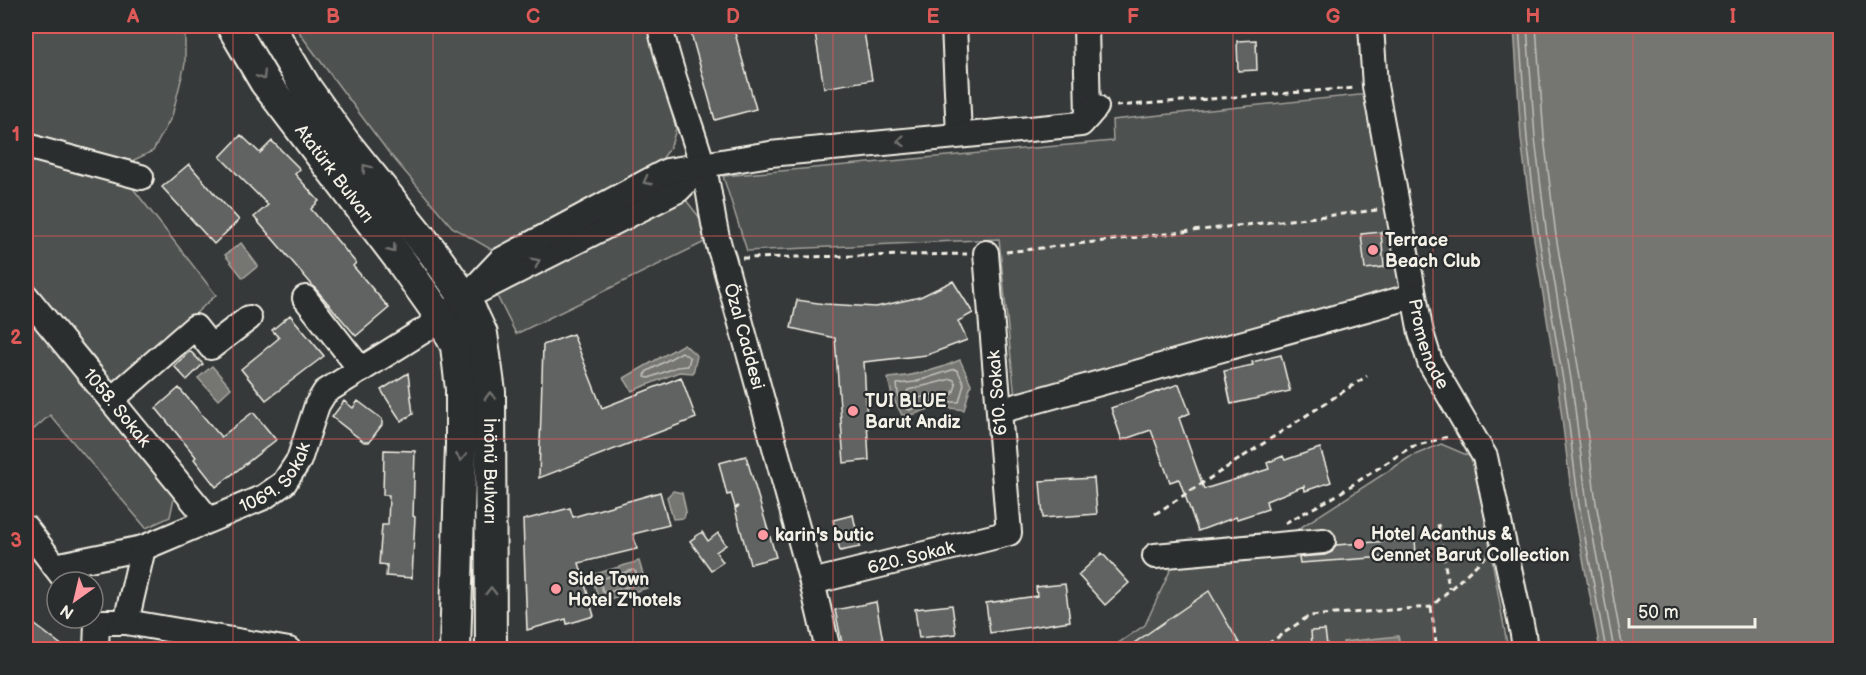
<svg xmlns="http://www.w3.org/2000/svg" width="1866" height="675" font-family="'Balsamiq Sans',sans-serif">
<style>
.green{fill:#4e514f;stroke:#a1a19c;stroke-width:1.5}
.water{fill:#757572;stroke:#a8a7a1;stroke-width:1.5}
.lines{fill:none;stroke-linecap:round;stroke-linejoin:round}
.shore{stroke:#c1bfb9;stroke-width:1.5}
.building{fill:#616362;stroke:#f4f1e8;stroke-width:1.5}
.minor-casing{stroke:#f4f1e8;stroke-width:28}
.major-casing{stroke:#f4f1e8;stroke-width:34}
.path{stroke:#f4f1e8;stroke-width:3;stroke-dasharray:6 4.5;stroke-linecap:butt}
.minor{stroke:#2a2d2e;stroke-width:24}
.major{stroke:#2a2d2e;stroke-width:30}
.oneway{stroke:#71726f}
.grid{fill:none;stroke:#de5a58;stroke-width:1.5;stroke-opacity:0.55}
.poi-dot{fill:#ff9aa2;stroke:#2a2d2e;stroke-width:2}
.labels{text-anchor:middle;stroke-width:4.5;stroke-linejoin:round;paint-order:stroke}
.street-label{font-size:18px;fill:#f4f1e8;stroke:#2a2d2e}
.poi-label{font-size:18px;font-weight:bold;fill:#f4f1e8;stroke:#2a2d2e;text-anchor:start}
.neatline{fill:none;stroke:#de5a58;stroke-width:2}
.grid-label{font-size:20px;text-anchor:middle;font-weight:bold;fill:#de5a58}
</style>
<rect width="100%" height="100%" fill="#363939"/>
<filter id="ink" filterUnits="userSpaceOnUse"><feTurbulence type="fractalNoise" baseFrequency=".0167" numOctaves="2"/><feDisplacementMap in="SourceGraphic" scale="12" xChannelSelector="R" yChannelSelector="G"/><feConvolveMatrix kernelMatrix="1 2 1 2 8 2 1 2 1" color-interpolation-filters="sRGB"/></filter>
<g filter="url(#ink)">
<path class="green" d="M28,26H185V64L172,116L153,151L132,161L31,134Z
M297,26H650L676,129L671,146L661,161L492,250L452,227L389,153L301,35Z
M1369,94L1404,292L1015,398L999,239L747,251L723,176L1113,141L1112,120Z
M35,155L128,182L216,295L117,385L26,278V158Z
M678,190L715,237L516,334L491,284Z
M26,310L175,493L170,517L146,528L50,415L26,436Z
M1441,444L1474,458L1508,649L1108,650L1145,625L1181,547L1278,542L1410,457Z"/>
<path class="water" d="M1514,26H1840V649H1600L1573,506L1558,387L1534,239L1521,139Z
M241,243L258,266L243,278L225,255Z
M684,344L697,356L693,373L679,372L632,391L624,378Z
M960,360L971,384L964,410C953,408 941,406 930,409C920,411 913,417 902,415L892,396L888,378C914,376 936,371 960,360Z
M212,366L231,388L218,400L198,378Z
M673,491L682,493L686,511L684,518L673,519L667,497Z
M639,561L647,588L599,602L592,575Z
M1398,636L1401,649H1345L1343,642Z"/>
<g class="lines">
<path class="shore" d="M1519,26L1527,139L1539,238L1564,386L1579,505L1606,650
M1527,26L1535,138L1547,237L1572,385L1587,504L1614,650
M1536,26L1544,137L1556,236L1581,384L1596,503L1623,650
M682,352L690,358L688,366L677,367L649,378L645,377L646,372Z
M955,369L958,371L964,384L959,402H930L910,410L905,408L898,394L897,384L915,382Z
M951,379L954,380L956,385L953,394L928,395L911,401L906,394L908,390Z
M633,570L636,572L637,584L606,593L603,592L600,582L601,579Z"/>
</g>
<path class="building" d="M689,26H733L756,109L715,120Z
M814,26H863L872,80L824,88Z
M1256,40L1257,70L1238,71L1237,41Z
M241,135L260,153L272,141L300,169L295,174L319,201L311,209L356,263L353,266L389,308L356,336L254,217L268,205L220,157Z
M189,164L213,192L239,220L214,244L162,187Z
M1381,232L1384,267L1365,269L1361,234Z
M953,281L973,313L958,321L967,340L927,355L864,362L869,460L844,463L835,338L791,328L797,300L825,304L876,307L920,297Z
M290,315L324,356L266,400L241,369L279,338L272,330Z
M573,334L602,408L681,377L696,418L539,478L543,345Z
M190,351L203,364L187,380L174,366Z
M1281,355L1290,391L1231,404L1224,371L1253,365L1252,362Z
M408,373L413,414L401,421L381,390Z
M1179,384L1190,413L1179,418L1204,489L1269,469L1267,463L1283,456L1285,460L1320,448L1331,482L1305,491L1304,486L1266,501L1268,509L1237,519L1236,517L1198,531L1179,479L1170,482L1151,430L1122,440L1111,408Z
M179,388L221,437L253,412L276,440L216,487L194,459L196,457L156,408Z
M344,401L353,408L358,401L382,419V425L369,442H364L332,417Z
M384,450L415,451L413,516L415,517L412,578L386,576L387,565L379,564L382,525H388L389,495H383Z
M746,456L776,557L750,564L735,509L739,506L735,507L731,494L727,495L719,463Z
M1094,478L1097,514L1043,518L1040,481Z
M660,492L669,525L633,534L637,549L579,563L594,616L567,624L566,619L527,630L523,520L570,508L573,517Z
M853,515L860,547L840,551L833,520Z
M702,532L708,541L718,533L726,545L716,552L723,562L711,570L690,541Z
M1415,539L1416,555L1300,563L1299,557L1325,555L1332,552L1336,545Z
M1102,553L1129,583L1105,605L1078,575Z
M1065,584L1070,621L990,633L986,603L1037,596L1036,587Z
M1209,591L1243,650H1124Z
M876,602L883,641L843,648L835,610Z
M952,605L956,634L919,638L915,609Z
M26,618L68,650H26Z
M1325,630L1327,645L1312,646L1311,631Z"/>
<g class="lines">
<g class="minor-casing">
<g id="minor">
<path id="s1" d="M660,26C670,74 688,116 702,163C712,194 711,227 723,258L812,582L828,650"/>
<path d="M954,26L959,135"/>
<path d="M1086,26L1088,116"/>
<path id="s2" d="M1371,26L1375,86L1421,333L1430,362L1485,457L1523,634L1525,650"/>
<path d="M26,145L37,149L141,177"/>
<path d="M480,290L678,190L703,165"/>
<path id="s3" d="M26,296L209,520"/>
<path d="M305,298L361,370"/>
<path d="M111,400L195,327L211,347L249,318"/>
<path d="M999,411L1413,296"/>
<path d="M26,528L67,582"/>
<path d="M1155,556L1323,541"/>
<path id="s4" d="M55,566L143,548L264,497L284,483L299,460L317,405L325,392L442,319L465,298L501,260L667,171L770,154L1081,124L1096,107"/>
<path id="s5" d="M812,582L1009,533L986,253"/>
<path d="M97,622H126L289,650"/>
<path d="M126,622L143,548"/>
<path d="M96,650L97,622"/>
</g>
</g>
<g class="major-casing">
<g id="major">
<path id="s6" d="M232,26L265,82L398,257L442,319L456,346L461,389V444L455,650"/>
<path id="s7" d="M269,26L306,88L345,143L434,254L465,298L482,334L490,392L491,650"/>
</g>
</g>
<path class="path" d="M1116,106L1355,88
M1006,252L1378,210
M742,258L967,254
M1155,514L1367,376
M1285,523L1332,498L1411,447L1451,436
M1438,524L1449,588
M1431,607L1437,650
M1259,650L1309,616L1431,607L1486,556"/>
<use href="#minor" class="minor"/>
<use href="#major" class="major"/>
</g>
<defs><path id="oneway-chevron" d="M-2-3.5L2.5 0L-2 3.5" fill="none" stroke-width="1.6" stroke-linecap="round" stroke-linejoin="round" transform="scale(1.5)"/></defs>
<g class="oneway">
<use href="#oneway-chevron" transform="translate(262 76) rotate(58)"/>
<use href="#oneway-chevron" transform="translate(901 141) rotate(174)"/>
<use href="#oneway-chevron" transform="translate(366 168) rotate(-128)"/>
<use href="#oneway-chevron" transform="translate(647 181) rotate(152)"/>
<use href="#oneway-chevron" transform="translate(392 249) rotate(53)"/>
<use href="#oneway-chevron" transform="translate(536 262) rotate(-27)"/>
<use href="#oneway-chevron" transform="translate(490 396) rotate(-92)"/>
<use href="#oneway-chevron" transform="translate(461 457) rotate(92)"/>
<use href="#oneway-chevron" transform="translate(491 591) rotate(-90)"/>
</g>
</g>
<path class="grid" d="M233,26V650M433,26V650M633,26V650M833,26V650M1033,26V650M1233,26V650M1433,26V650M1633,26V650M26,236H1840M26,439H1840"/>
<g class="poi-dot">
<circle cx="1373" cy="250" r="6"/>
<circle cx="853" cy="411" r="6"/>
<circle cx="763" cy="535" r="6"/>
<circle cx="1359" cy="544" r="6"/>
<circle cx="556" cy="589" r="6"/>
</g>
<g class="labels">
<g class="street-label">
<text dy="6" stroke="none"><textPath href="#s6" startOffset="180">Atatürk Bulvarı</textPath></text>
<text dy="6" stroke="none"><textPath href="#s1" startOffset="322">Özal Caddesi</textPath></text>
<text dy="6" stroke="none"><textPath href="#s2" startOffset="324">Promenade</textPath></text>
<text transform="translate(997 393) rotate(-95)" y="6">610. Sokak</text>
<text dy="6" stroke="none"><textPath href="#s3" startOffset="144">1058. Sokak</textPath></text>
<text dy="6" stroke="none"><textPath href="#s7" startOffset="513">İnönü Bulvarı</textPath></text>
<text dy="6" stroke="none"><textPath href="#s4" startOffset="243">1069. Sokak</textPath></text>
<text dy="6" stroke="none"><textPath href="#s5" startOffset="102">620. Sokak</textPath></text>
</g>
<g class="poi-label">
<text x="1385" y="246">Terrace<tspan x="1385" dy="21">Beach Club</tspan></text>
<text x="865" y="407">TUI BLUE<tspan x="865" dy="21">Barut Andiz</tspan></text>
<text x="1371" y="540">Hotel Acanthus &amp;<tspan x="1371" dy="21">Cennet Barut Collection</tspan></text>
<text x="775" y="541">karin's butic</text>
<text x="568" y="585">Side Town<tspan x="568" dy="21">Hotel Z'hotels</tspan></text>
</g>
</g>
<rect width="1866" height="675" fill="none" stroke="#2a2d2e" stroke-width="66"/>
<g transform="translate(75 600) rotate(214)"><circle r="28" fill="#2a2d2e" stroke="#7b7b78" stroke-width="1.5"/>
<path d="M0-4.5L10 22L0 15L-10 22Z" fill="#ff9aa2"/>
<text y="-9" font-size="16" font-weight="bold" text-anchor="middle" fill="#f4f1e8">N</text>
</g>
<path d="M1629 618v9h126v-9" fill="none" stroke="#f4f1e8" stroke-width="3"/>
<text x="1638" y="618" font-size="18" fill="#f4f1e8" stroke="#2a2d2e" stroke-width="4.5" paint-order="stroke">50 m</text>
<rect x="33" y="33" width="1800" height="609" class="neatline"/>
<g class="grid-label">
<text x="133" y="23">A</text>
<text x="333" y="23">B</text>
<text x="533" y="23">C</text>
<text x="733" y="23">D</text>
<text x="933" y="23">E</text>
<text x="1133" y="23">F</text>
<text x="1333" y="23">G</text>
<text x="1533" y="23">H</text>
<text x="1733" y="23">I</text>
<text x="16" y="141">1</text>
<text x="16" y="344">2</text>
<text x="16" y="547">3</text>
</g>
</svg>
